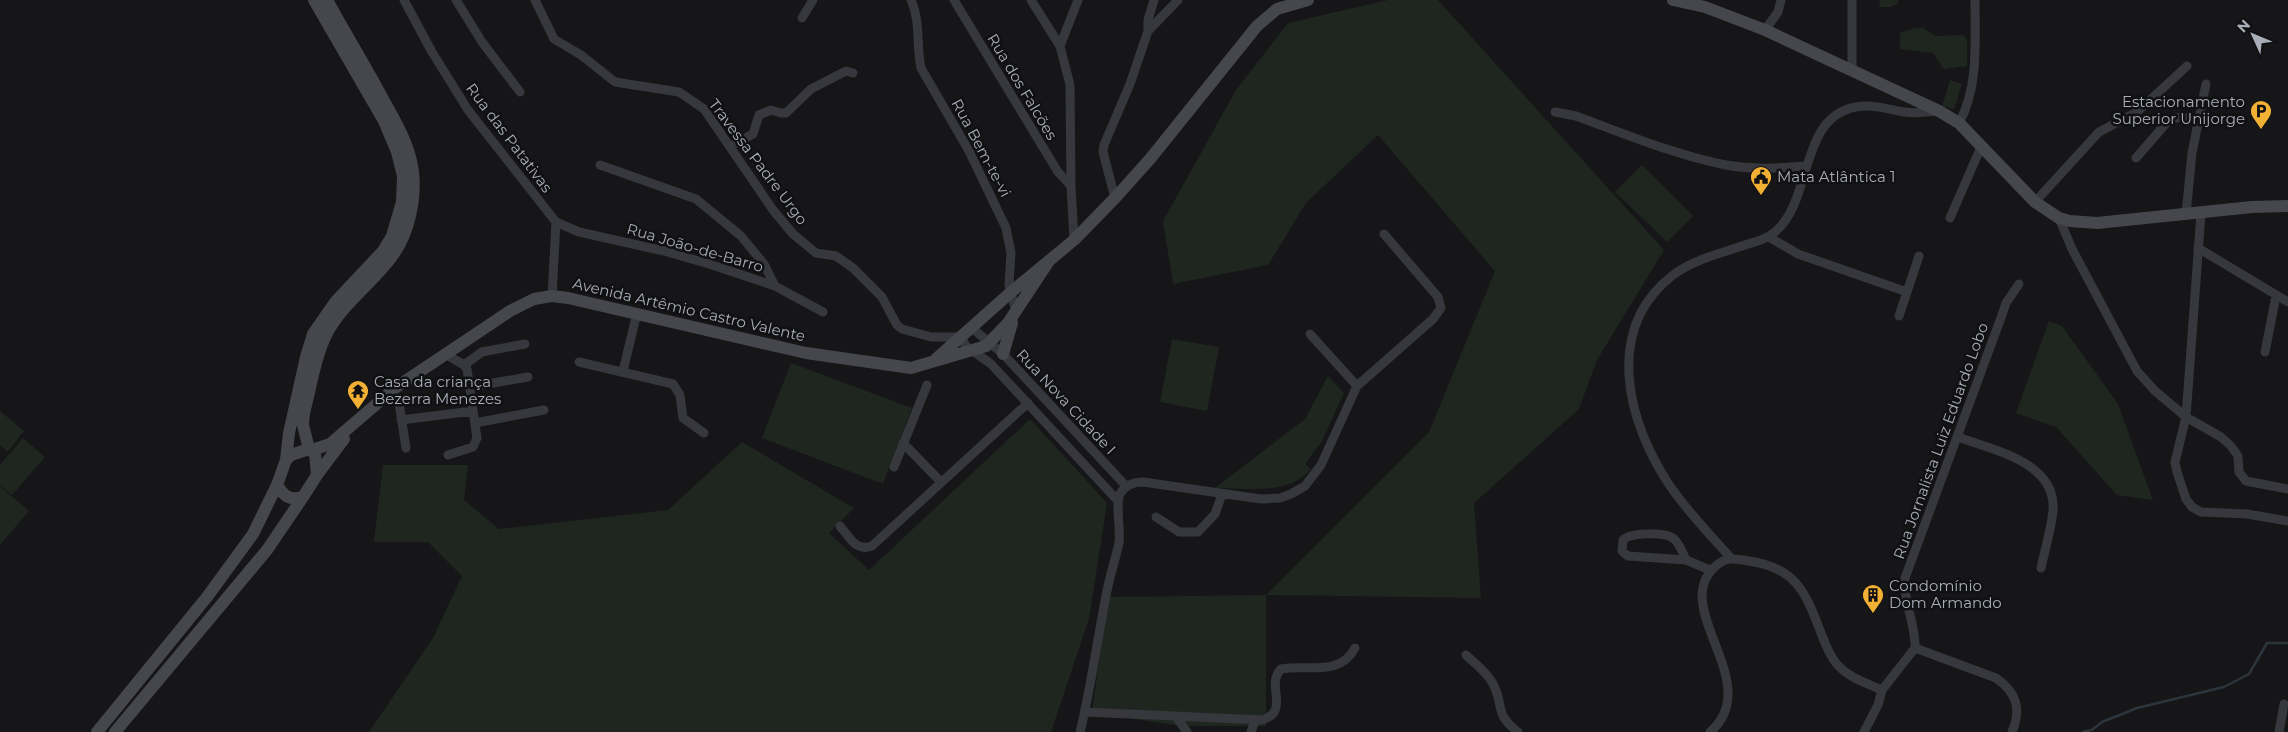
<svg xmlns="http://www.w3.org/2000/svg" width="2288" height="732" font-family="Montserrat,sans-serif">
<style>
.green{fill:#1e261f}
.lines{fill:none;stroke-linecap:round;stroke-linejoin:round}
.stream{stroke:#2c353c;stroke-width:2.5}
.street{stroke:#37383d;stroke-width:9}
.secondary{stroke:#45474d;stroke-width:12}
.labels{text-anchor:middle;stroke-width:5;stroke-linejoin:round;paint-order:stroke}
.street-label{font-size:15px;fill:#a8adb8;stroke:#111113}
.poi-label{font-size:15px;fill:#a8adb8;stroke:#111113;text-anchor:start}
</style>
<rect width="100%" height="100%" fill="#161618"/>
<path class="green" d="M1388,0H1438L1664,250L1597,360L1579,409L1474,503L1481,598L1266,595V726H1182L1092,713L1107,597L1266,595L1429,432L1495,271L1378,135L1306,203L1268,265L1173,284L1163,221L1236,90L1288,23Z
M1880,0H1898V3L1891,7H1879Z
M1915,28H1923L1936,36L1963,35L1967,40V66L1944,69L1933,53L1900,49V33Z
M1950,80L1962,84L1954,109L1942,106Z
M1642,165L1693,216L1667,242L1615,192Z
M2049,321L2062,326L2118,404L2153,500L2117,495L2056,427L2016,413Z
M1172,339L1219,347L1207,411L1160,402Z
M791,363L912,408L883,484L762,438Z
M1328,376L1344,393L1322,441L1305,464L1311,469C1288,496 1247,488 1215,488L1305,419Z
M0,411L24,431L8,452L0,445Z
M1030,419L1107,503L1089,619L1051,732H369L433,638L462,576L428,542H374L383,465H468L464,500L499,529L668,510L742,442L854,508L829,533L869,570Z
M23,438L45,457L12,495L0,485V465Z
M0,486L29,511L0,545Z"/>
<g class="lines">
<path class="stream" d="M2083,732L2092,730L2102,722L2137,708L2224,687L2249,674L2267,643H2288"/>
<path class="street" d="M404,0L432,52L468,110L556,222L552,296
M456,0L482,42L520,92
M535,0L554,39L581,55L615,82L679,92L704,109L773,210L793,234L816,253L836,256L853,268L882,297L897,325L902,329L931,337H961L966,346L991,364L1118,501
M911,0C921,22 916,45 921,68L969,151L1006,228L1011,253L1009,285L1016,312
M954,0L1041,144L1058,172L1071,186
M1031,0L1060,46L1070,85L1071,186L1074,240
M802,18L813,0
M1765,30L1778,12L1781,0
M1148,31L1178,0
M1060,46L1078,0
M1852,71V0
M1555,112L1576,116C1625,134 1675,155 1726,165C1753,170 1780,168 1807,166
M1959,123C1979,87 1975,40 1975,0
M731,146L753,134L759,115L771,110L781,113H786L811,89L846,71L853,73
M2136,158L2169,120L2180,117L2197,119
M600,165L696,199L741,236L764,264L775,286
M1115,198L1103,152L1104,145L1130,84L1148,31V20L1154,0
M2035,202L2099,132L2137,112L2187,66
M2201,213L2186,417L2175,462L2177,472L2186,499L2192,507L2201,512L2247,514L2288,521
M2186,214L2192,153L2206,84
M1950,218L1981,147
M2059,218L2072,249L2137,371L2155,391L2186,417L2221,437L2231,446L2238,456L2239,472L2246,481L2288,489
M556,222L579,232L664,251L709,264L775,286L823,312
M1769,237L1798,254L1907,292L1919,256
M2198,248L2288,302
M1899,316L1907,292
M972,328L1003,354L1126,486
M1310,334L1357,386
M2265,352L2276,296
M447,355L464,365L467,369L477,438L473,447L448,455
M579,362L673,384L680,395L683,418L704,433
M464,365L482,352L525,344
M623,371L637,313
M470,387L528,377
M399,403L406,448
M401,420L473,411
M475,423L544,410
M1958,437C1993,450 2057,462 2053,511C2051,530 2045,549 2041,568
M903,443L941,482
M894,467L927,385
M1156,517L1179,532H1198L1215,514L1222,494
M840,526C850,538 856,552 872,546L1028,403
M1731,558C1709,534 1688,512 1670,486C1627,422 1603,329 1673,275C1693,260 1718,254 1742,246C1754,242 1766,240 1776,231C1813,199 1799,117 1856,107C1872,104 1888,109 1904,112C1915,114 1927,112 1938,111
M1686,560C1683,553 1679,543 1674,539C1666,532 1630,532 1623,540L1622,551L1628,556L1686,560L1710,570
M1915,648L1996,678C2016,692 2022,708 2012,732
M1466,655C1475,664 1487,672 1493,684C1505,706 1493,713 1518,732
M1085,712L1262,720C1291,711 1265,685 1281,669C1307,664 1340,677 1355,648
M1177,718L1187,732
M1080,732C1091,687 1097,641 1106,596C1109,578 1115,561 1119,543C1121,530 1115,504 1120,494C1125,485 1133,482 1143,482L1261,499L1280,498L1291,494L1305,486L1321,465L1357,386L1433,319L1441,308L1438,297L1384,234
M1251,732L1255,721
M1710,732C1767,683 1666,606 1717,565C1727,556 1736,559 1749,561C1796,568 1805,591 1821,633C1825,643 1829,655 1836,663C1847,677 1866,683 1882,690
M1864,732L1878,705L1882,690L1915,648C1916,624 1903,603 1905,578L2002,315L2006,303L2019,284
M2279,732L2284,704"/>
<path class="secondary" d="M1673,0L1705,7L1765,30L1939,111L1959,123L2035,202L2059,218L2070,221L2097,223L2252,207L2288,206
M1003,354L1012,323
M936,359L1010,293L1074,240L1115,198L1150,159L1257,26L1277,9L1308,0
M309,449L303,425L304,413C311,387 315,357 327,333C343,303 373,283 393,255C409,233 416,199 413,172C410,145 395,121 383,99C365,65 345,33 327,0
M312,450L330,444L395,388L510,311L534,299L552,296L568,298L806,353L911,368L986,346L1008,323L1049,261
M286,460L291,455L309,449L315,454L317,475L303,497C289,501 284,496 277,485L286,460L289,433L306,357L313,334L336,301L383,251L392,236L402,202L403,176L397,152L384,121L314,0
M317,475L344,439
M97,732L207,597L253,534L277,485
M115,732L267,550L303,497"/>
</g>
<defs>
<g id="parking-pin" transform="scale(1.125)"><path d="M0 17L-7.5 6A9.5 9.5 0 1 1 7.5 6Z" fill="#f2b134" stroke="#111113"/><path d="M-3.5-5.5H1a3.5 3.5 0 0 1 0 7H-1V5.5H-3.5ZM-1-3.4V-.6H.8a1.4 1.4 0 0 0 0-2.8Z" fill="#111"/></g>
<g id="civic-pin" transform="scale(1.125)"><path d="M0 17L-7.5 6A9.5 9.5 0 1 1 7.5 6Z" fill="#f2b134" stroke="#111113"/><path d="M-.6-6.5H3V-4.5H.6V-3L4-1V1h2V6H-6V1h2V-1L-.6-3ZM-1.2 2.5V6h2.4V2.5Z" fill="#111"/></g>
<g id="temple-pin" transform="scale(1.125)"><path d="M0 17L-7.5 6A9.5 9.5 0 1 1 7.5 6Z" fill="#f2b134" stroke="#111113"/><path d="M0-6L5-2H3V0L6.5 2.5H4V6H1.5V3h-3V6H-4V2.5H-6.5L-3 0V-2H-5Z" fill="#111"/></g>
<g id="building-pin" transform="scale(1.125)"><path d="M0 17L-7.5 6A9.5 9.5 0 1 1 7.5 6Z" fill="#f2b134" stroke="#111113"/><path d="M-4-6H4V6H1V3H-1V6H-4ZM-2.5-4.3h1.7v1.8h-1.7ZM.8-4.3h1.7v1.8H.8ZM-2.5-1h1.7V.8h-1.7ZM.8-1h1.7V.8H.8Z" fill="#111"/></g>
</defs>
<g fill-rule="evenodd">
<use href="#parking-pin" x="2261" y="111"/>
<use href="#civic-pin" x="1761" y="177"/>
<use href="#temple-pin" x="358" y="391"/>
<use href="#building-pin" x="1873" y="595"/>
</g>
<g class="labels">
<g class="street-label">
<text transform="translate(1022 87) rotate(59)" y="5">Rua dos Falcões</text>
<text transform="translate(509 138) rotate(53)" y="5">Rua das Patativas</text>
<text transform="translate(981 148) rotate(62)" y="5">Rua Bem-te-vi</text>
<text transform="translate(758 162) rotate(53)" y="5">Travessa Padre Urgo</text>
<text transform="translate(695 248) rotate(16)" y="5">Rua João-de-Barro</text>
<text transform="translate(689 310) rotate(13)" y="5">Avenida Artêmio Castro Valente</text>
<text transform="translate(1066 402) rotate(47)" y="5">Rua Nova Cidade I</text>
<text transform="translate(1941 441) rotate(-70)" y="5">Rua Jornalista Luiz Eduardo Lobo</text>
</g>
<g class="poi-label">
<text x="2245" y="107" text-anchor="end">Estacionamento<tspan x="2245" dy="17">Superior Unijorge</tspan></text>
<text x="1777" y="182">Mata Atlântica 1</text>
<text x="374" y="387">Casa da criança<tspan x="374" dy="17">Bezerra Menezes</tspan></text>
<text x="1889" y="591">Condomínio<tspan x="1889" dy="17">Dom Armando</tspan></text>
</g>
</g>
<g transform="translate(2253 35) rotate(314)" stroke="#111113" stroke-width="4" paint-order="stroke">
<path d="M0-4L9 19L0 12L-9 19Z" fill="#a8adb8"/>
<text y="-8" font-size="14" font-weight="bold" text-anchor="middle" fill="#a8adb8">N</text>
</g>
</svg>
